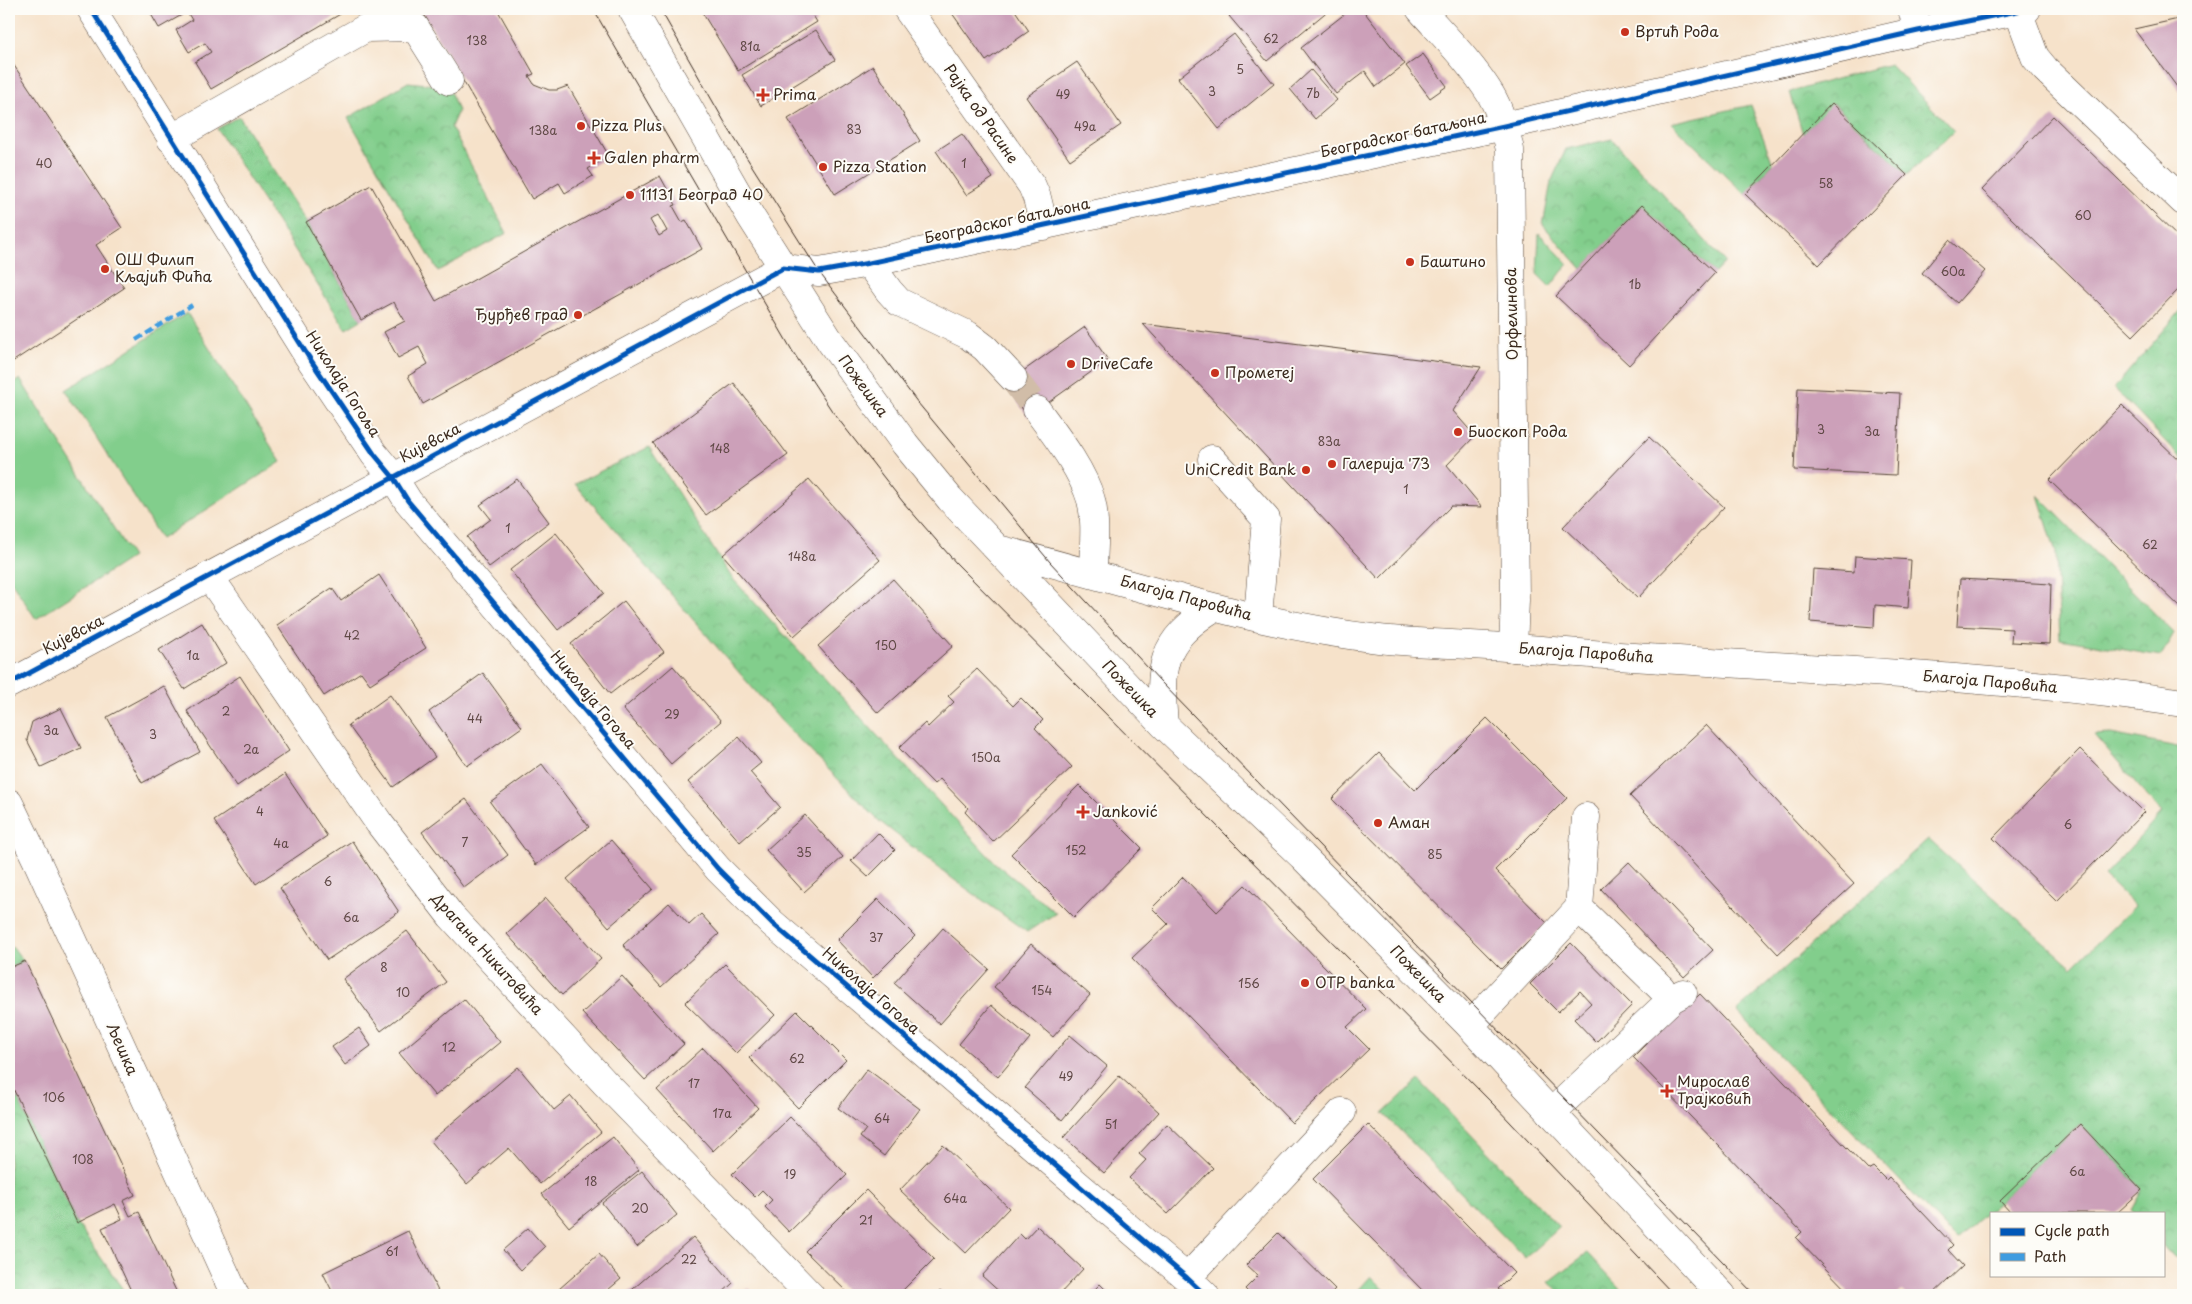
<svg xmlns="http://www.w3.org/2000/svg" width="2192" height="1304" font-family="'Playpen Sans',sans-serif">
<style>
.green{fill:#82ce8c;stroke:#5e7c55}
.park{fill:url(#park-crowns);stroke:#5e7c55}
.building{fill:#cca0b9;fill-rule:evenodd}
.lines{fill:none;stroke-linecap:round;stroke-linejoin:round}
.minor-tunnel{stroke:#d1bda8;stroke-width:28;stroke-dasharray:28 14;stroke-linecap:butt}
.minor-casing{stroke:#574638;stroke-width:29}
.major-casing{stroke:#574638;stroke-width:29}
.minor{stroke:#fff;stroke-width:28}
.major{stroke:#fff;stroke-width:28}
.tram{stroke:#3b2a1e;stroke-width:1}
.quiet{stroke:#3f9ce0;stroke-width:4;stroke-dasharray:8 4;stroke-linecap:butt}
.cycleway-casing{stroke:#fdfcf7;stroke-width:8}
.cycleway{stroke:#0057b8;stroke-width:5}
.poi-dot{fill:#c8321e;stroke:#fdfcf7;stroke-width:2}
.labels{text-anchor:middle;stroke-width:4;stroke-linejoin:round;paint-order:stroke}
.number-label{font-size:12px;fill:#5f4845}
.poi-label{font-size:15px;fill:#3b2a1e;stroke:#fdfcf7;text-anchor:start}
.street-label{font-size:15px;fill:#3b2a1e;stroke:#fdfcf7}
</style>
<defs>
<pattern id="park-crowns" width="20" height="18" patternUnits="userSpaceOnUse" patternTransform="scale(1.25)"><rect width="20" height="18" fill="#82ce8c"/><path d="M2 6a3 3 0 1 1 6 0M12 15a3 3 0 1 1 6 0" fill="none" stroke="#71b178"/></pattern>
</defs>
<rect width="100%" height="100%" fill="#fdfcf7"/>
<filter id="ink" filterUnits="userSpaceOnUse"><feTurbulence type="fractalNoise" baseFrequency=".02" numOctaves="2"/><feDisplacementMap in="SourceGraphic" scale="10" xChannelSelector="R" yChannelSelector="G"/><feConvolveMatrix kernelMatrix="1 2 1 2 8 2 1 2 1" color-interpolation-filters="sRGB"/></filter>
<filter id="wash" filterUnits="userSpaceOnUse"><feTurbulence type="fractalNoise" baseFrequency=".0096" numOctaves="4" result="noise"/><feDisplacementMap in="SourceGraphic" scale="20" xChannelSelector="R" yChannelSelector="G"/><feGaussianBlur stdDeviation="1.12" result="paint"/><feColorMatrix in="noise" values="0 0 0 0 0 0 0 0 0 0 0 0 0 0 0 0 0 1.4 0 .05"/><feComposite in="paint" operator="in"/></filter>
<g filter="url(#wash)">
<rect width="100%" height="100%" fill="#f6e2ca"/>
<path class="green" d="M1539,233L1568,264L1550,287L1537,274Z
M187,313L281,462L161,539L66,390Z
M20,379L132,557L36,619L9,578V386Z"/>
<path class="park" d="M1890,64L1954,131L1907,175L1833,103L1803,134L1790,92Z
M408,82L448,86L458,111L451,127L507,233L438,271L348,118Z
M1751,105L1773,164L1745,194L1671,123Z
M239,116L306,222L361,320L346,329L217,129Z
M1612,139L1725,262L1715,273L1642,205L1582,269L1543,225L1551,182L1566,149Z
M2183,308V460L2114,388Z
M649,447L732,578L995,863L1056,913L1027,932L953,879L878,820L783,723L575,484Z
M2038,495L2174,633L2161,656L2060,639L2056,553Z
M2111,734L2183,748V879L2178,884L2183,889V1260L2174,1258L2163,1246V1213H2134L2131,1210L2142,1190L2080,1124L2000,1201L1956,1239L1737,1011L1928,839L2072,967L2135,906L2104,876L2162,813L2094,735Z
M13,947L23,961L9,968V948Z
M9,1080L77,1223L124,1291L108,1295H9Z
M1419,1080L1559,1227L1525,1258L1383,1113Z
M1587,1253L1626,1295H1561L1549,1282Z
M1371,1276L1390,1295H1354Z"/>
<g id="blocks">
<path class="building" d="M148,9H349L211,89L195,62L211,52L205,43L189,52L176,30L192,20L187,12L159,28Z
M421,9H497L534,74L529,76L534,84L549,90H557L568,86L609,156L588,169L593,176L565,193L559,183L532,199Z
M700,9H809L817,22L738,71Z
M949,9H1014L1029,31L986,61Z
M1238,9H1330L1267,61L1229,16Z
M1351,9H1362L1405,64L1376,87L1365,71L1336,94L1301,48Z
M2183,18V95L2134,29Z
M816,30L835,60L761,106L742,75Z
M1234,34L1274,84L1219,129L1178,78Z
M1423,54L1447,86L1430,98L1406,66Z
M9,58L122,228L96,245L124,288L9,364Z
M1077,62L1121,125L1070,160L1026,97Z
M873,66L920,141L835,194L788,119Z
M1311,70L1337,100L1315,119L1290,89Z
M1832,103L1907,175L1819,265L1745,194Z
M2053,116L2183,242V285L2133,336L1982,190Z
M962,134L993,178L966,195L936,151Z
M660,176L676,205L673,206L682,222L686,220L702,249L423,404L408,376L428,364L419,347L398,358L384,332L405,321L396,306L394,302L361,320L306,222L371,185L436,301ZM658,215L667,231L659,236L650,220Z
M1642,205L1715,273L1629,365L1556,296Z
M1949,240L1985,271L1957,303L1922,273Z
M1143,324L1481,367L1453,411L1475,436L1447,465L1482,507L1451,506L1379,579Z
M1085,327L1108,360L1028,417L1005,384Z
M734,383L788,455L706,515L653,443Z
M1798,388L1900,393L1896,475L1794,470Z
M2122,405L2183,464V610L2049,480Z
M1649,437L1724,507L1638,598L1563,527Z
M517,479L549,522L489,567L467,537L491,519L480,505Z
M809,479L880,560L794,636L723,555Z
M556,533L604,593L558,630L510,570Z
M1855,556L1911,560L1908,608L1875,605L1874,627L1810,622L1813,569L1854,572Z
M379,575L426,648L370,684L361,672L324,696L277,625L332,588L341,601Z
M893,579L953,646L878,713L818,646Z
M1960,579L2051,584L2049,644L2011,642L2012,629L1957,626Z
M624,601L664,652L610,694L571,644Z
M202,623L226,663L184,689L159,650Z
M673,666L721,721L671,764L623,709Z
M977,669L1013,706L1021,698L1043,720L1035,728L1072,767L993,842L965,812L968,808L940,779L934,784L899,748L925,723L928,727L954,702L948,696Z
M483,673L522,727L467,766L429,712Z
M240,676L289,751L237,786L187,711Z
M164,686L200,752L142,783L107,717Z
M390,695L435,757L393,787L348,725Z
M61,708L81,748L41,767L27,740L32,722Z
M1487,718L1567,798L1495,870L1547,923L1501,969L1332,799L1379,753L1415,790Z
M1706,725L1854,884L1778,954L1630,796Z
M739,737L761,763L750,772L780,807L740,842L688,782Z
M2080,749L2144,812L2057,901L1993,838Z
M542,764L589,827L536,865L490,802Z
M285,774L327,836L256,884L214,821Z
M1079,785L1142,848L1074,917L1011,854Z
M466,799L508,855L464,888L422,832Z
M805,815L843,857L804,892L766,850Z
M878,833L895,850L868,877L851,861Z
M611,840L653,889L609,927L567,879Z
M352,841L399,912L327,960L280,888Z
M1629,862L1713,950L1684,977L1601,889Z
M1183,877L1217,912L1245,885L1366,1009L1347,1027L1369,1049L1292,1123L1132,958L1168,924L1152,908Z
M546,898L601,959L562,995L507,934Z
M878,899L915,936L873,978L837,940Z
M669,903L689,925L701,914L719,934L661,987L623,945Z
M943,928L989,969L940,1024L894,983Z
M407,931L446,982L381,1031L343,979Z
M1571,943L1632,1005L1596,1042L1574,1019L1591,1003L1580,991L1558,1012L1530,984Z
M1031,944L1090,995L1053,1037L994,987Z
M25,961L135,1195L123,1201L130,1216L139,1212L178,1295H133L102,1228L122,1219L115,1204L77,1223L9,1080V968Z
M725,964L775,1015L736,1053L685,1003Z
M622,976L684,1044L645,1080L582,1013Z
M1700,994L1868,1170L1873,1167L1886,1180L1889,1177L1953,1245L1948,1250L1963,1266L1932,1295H1906L1902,1291L1897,1295H1851L1796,1238L1802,1232L1633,1057L1647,1043L1640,1036L1679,998L1687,1007Z
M464,999L500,1042L435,1096L399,1053Z
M991,1005L1030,1038L998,1077L959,1044Z
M797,1011L846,1060L798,1108L749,1058Z
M359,1028L371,1046L345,1065L332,1047Z
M1070,1035L1107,1066L1062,1120L1025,1088Z
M703,1048L758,1108L713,1151L657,1090Z
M518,1067L554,1110L571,1096L601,1132L540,1184L509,1148L467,1184L431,1141Z
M867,1069L920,1109L884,1156L860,1137L866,1129L838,1108Z
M1119,1076L1159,1112L1104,1173L1064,1137Z
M790,1117L847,1175L789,1232L765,1207L772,1200L762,1190L755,1197L732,1174Z
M1167,1124L1213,1168L1168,1214L1129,1178L1146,1160L1139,1154Z
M1368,1124L1514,1273L1498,1289L1505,1295H1427L1313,1179Z
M2080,1124L2142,1190L2117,1213H2011L2000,1201Z
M613,1137L639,1170L569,1227L542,1194Z
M943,1145L1009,1208L966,1253L900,1190Z
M642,1171L677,1215L637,1247L602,1203Z
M866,1190L934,1259L898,1295H850L805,1251Z
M1037,1226L1083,1269L1059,1295H1028L1025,1293L1023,1295H1003L982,1276L1020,1234L1025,1239Z
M528,1228L545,1247L521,1270L503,1250Z
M408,1231L440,1295H334L323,1273Z
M1278,1233L1335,1289L1329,1295H1251L1245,1289L1258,1276L1246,1265Z
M693,1237L733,1283L720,1295H626Z
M599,1254L621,1279L602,1295H564L559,1289Z
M1100,1284L1111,1295H1089Z
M748,1288L755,1295H740Z
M940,1290L945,1295H935Z"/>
</g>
</g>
<g filter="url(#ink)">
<use href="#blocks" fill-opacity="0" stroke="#574638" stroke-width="1"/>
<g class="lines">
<path class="minor-tunnel" d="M1013,378L1037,410"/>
<g class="minor-casing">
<path id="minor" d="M91,9L308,356L374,454L393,477L408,501L718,869L772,923L1187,1278L1205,1295
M907,9L1032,186L1037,198L1044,226
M1420,9C1444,36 1472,64 1491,95C1501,112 1506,131 1510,150L1515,600L1513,648
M1912,9L1918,31
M2018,11L2035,57L2045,69L2183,201
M171,139L366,28L415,27L449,81
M869,263L889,291L899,302L968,335L985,348L1013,378
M1037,410C1056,436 1082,469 1091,500C1097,523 1093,550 1093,574
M1212,459L1266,519L1258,617
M209,576L379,823L451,916L605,1083L810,1295
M9,684L783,268L819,272L869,263L1504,126L1918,31L2027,9
M9,803L37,861L235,1295
M1586,817L1579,908L1661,988
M1470,1026L1579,908
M1551,1113L1672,999L1683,993
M1187,1278L1342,1112"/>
</g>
<g class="major-casing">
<path id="major" d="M632,9L751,217L830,341L905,444L950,499L1164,725L1302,856L1470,1026L1722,1295
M998,549C1124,581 1249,624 1379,639C1425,644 1471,644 1517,648C1739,668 1963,670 2183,703
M1164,725C1159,666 1160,642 1213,608"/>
</g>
<use href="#minor" class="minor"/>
<use href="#major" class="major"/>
<path class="tram" d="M593,9L793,352L832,411L903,502L956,563L1493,1104L1674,1295
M660,9L728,128L819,272L918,403L1050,562L1161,682L1755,1295"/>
<path class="quiet" d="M136,340L192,305"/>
<g class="cycleway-casing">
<path id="cycleway" d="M91,9L308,356L374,454L393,477L408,501L718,869L772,923L1187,1278L1205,1295
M9,684L783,268L819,272L869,263L1504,126L1918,31L2027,9"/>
</g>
<use href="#cycleway" class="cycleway"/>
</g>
</g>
<g class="poi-dot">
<circle cx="1625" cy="32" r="5"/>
<path d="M760.5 87.5h5v5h5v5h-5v5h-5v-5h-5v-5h5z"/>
<circle cx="581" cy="126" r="5"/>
<path d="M591.5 150.5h5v5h5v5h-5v5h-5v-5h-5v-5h5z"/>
<circle cx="823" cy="167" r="5"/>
<circle cx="630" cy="195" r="5"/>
<circle cx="1410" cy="262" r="5"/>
<circle cx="105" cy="269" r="5"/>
<circle cx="578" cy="315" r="5"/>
<circle cx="1071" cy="364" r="5"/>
<circle cx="1215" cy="373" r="5"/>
<circle cx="1458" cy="432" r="5"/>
<circle cx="1332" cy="464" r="5"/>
<circle cx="1306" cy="470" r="5"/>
<path d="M1080.5 804.5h5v5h5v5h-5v5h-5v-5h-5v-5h5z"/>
<circle cx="1378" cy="823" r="5"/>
<circle cx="1305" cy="983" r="5"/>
<path d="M1664.5 1083.5h5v5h5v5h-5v5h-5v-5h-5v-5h5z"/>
</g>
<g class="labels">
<g class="number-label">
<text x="1271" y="43">62</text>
<text x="477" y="45">138</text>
<text x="750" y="51">81a</text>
<text x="1240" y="74">5</text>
<text x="1212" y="96">3</text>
<text x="1313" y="98">7b</text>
<text x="1063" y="99">49</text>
<text x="1085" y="131">49a</text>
<text x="854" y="134">83</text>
<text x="543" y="135">138a</text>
<text x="44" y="168">40</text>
<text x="964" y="168">1</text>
<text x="1826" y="188">58</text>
<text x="2083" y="220">60</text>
<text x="1953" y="276">60a</text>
<text x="1635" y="289">1b</text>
<text x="1821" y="434">3</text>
<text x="1872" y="436">3a</text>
<text x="1329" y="446">83a</text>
<text x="720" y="453">148</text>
<text x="1406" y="494">1</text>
<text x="508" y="533">1</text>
<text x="2150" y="549">62</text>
<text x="802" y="561">148a</text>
<text x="352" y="640">42</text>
<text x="886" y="650">150</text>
<text x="193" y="660">1a</text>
<text x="226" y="716">2</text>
<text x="672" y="719">29</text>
<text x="475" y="723">44</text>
<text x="51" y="735">3a</text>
<text x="153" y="739">3</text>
<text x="251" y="754">2a</text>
<text x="986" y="762">150a</text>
<text x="260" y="816">4</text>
<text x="2068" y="829">6</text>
<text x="465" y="847">7</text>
<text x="281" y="848">4a</text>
<text x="1076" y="855">152</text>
<text x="804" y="857">35</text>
<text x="1435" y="859">85</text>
<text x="328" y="886">6</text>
<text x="351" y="922">6a</text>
<text x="876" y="942">37</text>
<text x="384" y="972">8</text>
<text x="1249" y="988">156</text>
<text x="1042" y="995">154</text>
<text x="403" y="997">10</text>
<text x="449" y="1052">12</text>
<text x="797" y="1063">62</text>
<text x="1066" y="1081">49</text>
<text x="694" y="1088">17</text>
<text x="54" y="1102">106</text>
<text x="722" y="1118">17a</text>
<text x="882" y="1123">64</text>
<text x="1111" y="1129">51</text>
<text x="83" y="1164">108</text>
<text x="2077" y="1176">6a</text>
<text x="790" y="1179">19</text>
<text x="591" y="1186">18</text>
<text x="955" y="1203">64a</text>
<text x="640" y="1213">20</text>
<text x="866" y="1225">21</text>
<text x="392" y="1256">61</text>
<text x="689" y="1264">22</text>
</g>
<g class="poi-label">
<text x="1635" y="37">Вртић Рода</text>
<text x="773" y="100">Prima</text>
<text x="591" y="131">Pizza Plus</text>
<text x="604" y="163">Galen pharm</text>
<text x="833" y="172">Pizza Station</text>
<text x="640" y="200">11131 Београд 40</text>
<text x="115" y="265">ОШ Филип<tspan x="115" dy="17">Кљајић Фића</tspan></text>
<text x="1420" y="267">Баштино</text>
<text x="568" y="320" text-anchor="end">Ђурђев град</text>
<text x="1081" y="369">DriveCafe</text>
<text x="1225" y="378">Прометеј</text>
<text x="1468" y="437">Биоскоп Рода</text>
<text x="1342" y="469">Галерија '73</text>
<text x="1296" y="475" text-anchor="end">UniCredit Bank</text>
<text x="1093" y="817">Janković</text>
<text x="1388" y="828">Аман</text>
<text x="1315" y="988">OTP banka</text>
<text x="1677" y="1087">Мирослав<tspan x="1677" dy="17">Трајковић</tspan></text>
</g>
<g class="street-label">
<text transform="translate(981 114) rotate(55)" y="5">Рајка од Расине</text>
<text transform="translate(1403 135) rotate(-12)" y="5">Београдског батаљона</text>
<text transform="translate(1007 221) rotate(-12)" y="5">Београдског батаљона</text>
<text transform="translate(1512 314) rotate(-91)" y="5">Орфелинова</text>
<text transform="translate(343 384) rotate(57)" y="5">Николаја Гогоља</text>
<text transform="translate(863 386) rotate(54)" y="5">Пожешка</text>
<text transform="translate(430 443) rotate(-28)" y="5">Кијевска</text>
<text transform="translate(1186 598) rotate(15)" y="5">Благоја Паровића</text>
<text transform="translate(73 635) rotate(-28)" y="5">Кијевска</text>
<text transform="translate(1586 653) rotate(4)" y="5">Благоја Паровића</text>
<text transform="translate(1990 682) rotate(5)" y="5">Благоја Паровића</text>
<text transform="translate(1130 689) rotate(46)" y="5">Пожешка</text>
<text transform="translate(593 700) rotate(50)" y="5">Николаја Гогоља</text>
<text transform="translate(487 954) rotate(48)" y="5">Драгана Никитовића</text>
<text transform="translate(1418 974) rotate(46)" y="5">Пожешка</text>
<text transform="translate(871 991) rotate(41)" y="5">Николаја Гогоља</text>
<text transform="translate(122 1049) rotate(66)" y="5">Љешка</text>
</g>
</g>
<rect width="2192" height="1304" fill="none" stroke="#fdfcf7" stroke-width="30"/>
<rect x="1990" y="1212" width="175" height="65" fill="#fdfcf7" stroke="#afa8a0"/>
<rect x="2000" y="1228" width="25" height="8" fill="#0057b8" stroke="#afa8a0"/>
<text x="2034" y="1236" font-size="15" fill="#3b2a1e">Cycle path</text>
<rect x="2000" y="1253" width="25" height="8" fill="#3f9ce0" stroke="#afa8a0"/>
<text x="2034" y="1262" font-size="15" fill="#3b2a1e">Path</text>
</svg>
